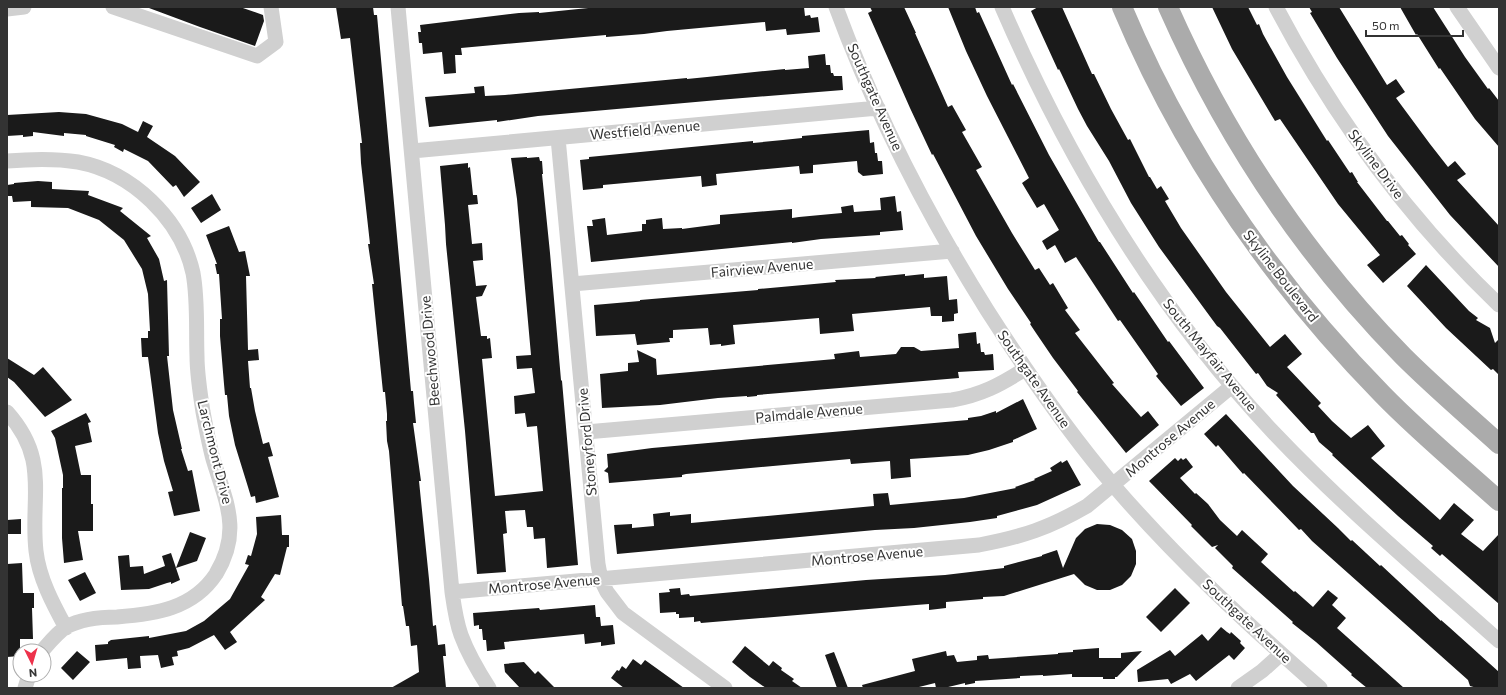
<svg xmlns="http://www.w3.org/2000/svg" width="1506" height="695" font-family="Commissioner,sans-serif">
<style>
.building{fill:#1a1a1a}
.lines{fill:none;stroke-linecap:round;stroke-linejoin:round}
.minor{stroke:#d0d0d0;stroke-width:15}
.major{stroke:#ababab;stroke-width:20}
.labels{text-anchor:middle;stroke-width:4;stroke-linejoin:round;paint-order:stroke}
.street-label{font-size:14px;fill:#333;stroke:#fff}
</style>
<rect width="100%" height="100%" fill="#fff"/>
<path class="building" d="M149,7H240L263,15L264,21L255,46L200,27L149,8Z
M336,7H373L374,15H377L411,391H413L414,403L416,423H413L421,481H419L429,579L433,626L436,625L438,645L445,644L446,656H443L446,688H391L419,672L417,645L411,646L409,626H406L403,606H402L389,451L387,441L386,421H387V414L385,392H383L372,284H374L368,244H370L361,163L360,143H362L350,38L341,39Z
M598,7H804L805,16L810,15L811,18L818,17L820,32L787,35L786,29L766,31L765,22L667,31L644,34L606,37V35L461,48L462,55H455L456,73L444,74L442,52L423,54L422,43H419L418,32H421L420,25L519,13L539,12V13Z
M870,7H904L916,33H915L948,107L952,105L966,130L962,132L982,167L976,170L1012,233L1035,270L1039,268L1050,285L1053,283L1068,308L1065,310L1080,330L1075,333L1114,383L1112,384L1141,417L1148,411L1159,425L1126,453L1077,392L1078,391L1053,358L1036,333L1030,324L1031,323L1008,289L976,236L933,154L932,155L910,108L868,13L872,11Z
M948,7H975L977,13L979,12L1012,85L1013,84L1049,155L1099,242H1100L1133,293L1134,292L1168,342L1169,341L1204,388L1181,406L1156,376L1158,374L1120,320L1118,321L1076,257L1065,263L1055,245L1047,250L1042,241L1059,230L1044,204L1037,208L1022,183L1029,178L987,96L966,51Z
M1038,7H1062L1092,74H1094L1111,109L1128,140L1130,139L1149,177H1150L1157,189L1161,186L1169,199L1165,201L1181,228L1226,292L1270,347L1285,334L1302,354L1287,367L1321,403L1318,406L1332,421L1351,438L1368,425L1385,446L1371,458L1440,520L1454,503L1474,520L1461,534L1483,551L1499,534V604L1442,554L1440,556L1431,548L1433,546L1398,516L1332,455L1333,454L1319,442L1314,433H1311L1276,395L1278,393L1267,386L1258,373L1256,374L1220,328L1217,326L1159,247L1131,203L1109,161L1087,126L1078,109L1061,73L1059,69L1058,70L1031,11Z
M1212,7H1248L1257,25L1259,24L1263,34L1287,77L1327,141L1328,140L1350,173L1352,172L1358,182H1357L1387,221H1388L1400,236L1402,235L1409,244L1408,245L1416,254L1383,283L1367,265L1380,255L1338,204L1280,119L1275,121L1232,49Z
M1309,7H1339L1387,85L1396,79L1405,92L1396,98L1430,144L1448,167L1455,161L1466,174L1457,180L1499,226V267L1450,215L1388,136L1337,58L1310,13L1312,12Z
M1400,7H1433L1465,57L1488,89L1489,88L1499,101V147L1475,119L1440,68L1439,69L1417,34L1416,35Z
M825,54L826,65H830L831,73H833L834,76H842L843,90L718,100L538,116L497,122V120L429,127L425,97L475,93L474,87L484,86L485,96L505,95L687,78V79L707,77L765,71L785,69V70L809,68L808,56Z
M59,112L86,114L122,124L138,132L143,121L153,126L147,137L175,156L200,182L184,197L176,185L173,187L148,161L124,149L123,152L114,147L115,145L86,136V135L64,133V136L33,132V136L23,137V135L7,136V115Z
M869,130L870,143L874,142L875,153H877L878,161H882L883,174L863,176L858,172L857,161L813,165V173L800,174L799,166L716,174L717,185L702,187L701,176L603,185V188L583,190L580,160L589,159V157L753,141V143L783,140L802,138V136Z
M527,157V158L539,157L540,161H542L543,174H542L550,253L561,380L562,381L578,565L547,568L545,538L534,539L533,527H527L525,510L505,511L507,533L503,534L506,572L477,574L465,431L446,244L445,225L440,166L468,163V168L470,167L473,195H477L478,204L468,205L472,244L482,243L483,260L473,261L476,286L487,285L482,296L476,297L481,336H487V339L490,338L492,358L482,359L495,496L543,491L537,426L527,427L525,413L515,414L514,396L535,393L532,368L517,369L516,356L531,355L517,199L511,158Z
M38,181L52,182V189L89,191L88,195L123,208L120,211L151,236L147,238L159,259L164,281L167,280L169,356H167L173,410L182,449H181L188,471L192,470L200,511L174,516L168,492L173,491L164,461L158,433L148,357H142L141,338H148V331H150L148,294L142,269L124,240L99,220L68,208L31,207V201L13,202L12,196H7V185L14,184V183Z
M212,194L221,210L201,223L191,208Z
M895,196L897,212L901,211L903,230L880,232V235L821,239L792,243V242L591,262L587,226H593L592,220L605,218L607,235L642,231V224H646V220L662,218L663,229L682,228V229L720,224V215L792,209V218L799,217L842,213L841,207L853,205L854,212L881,210L880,198Z
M229,226L239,252L245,251L250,276H246L248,350L258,349L259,360L248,361L250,388H251L255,411L263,444L269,442L273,456L268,457L279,497L256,503L255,496L251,497L248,487L235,445L229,416L227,395H225L224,384L220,336V319H222L219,274H217L215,264H217L206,235Z
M1426,265L1469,311L1478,318L1476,320L1490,328L1495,343L1499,339V375L1493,369L1491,370L1446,328L1407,286Z
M905,274V276L924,274V278L947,276L949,300L957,299L958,313L954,314V321L942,322V316H931L930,307L852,314L854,331L820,334L819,318L733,325L735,344L721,346V344L710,345L708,328L673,330V338H669L670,342L637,345L635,334L596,336L594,305L640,301V300L758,290V289L836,282L835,280L876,278L875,277Z
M976,332L977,344L980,343L981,352H984L985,355L993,354L994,370L958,372L959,378L757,395V396L747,397V396L718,398L660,405L602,408L600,374L628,371V363L639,362L637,350L656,359L657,375L835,359L834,354L859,351L860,357L896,354L901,347H914L921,351L959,348L958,334Z
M7,358L34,375L43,367L72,400L45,417L14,382L7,377Z
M1023,399L1037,429L1013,440V442L989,450L968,455L910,459L911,477L891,479L890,461L851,464L850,459L686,474L682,475V477L609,483L608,473L604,471L608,467L607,454L652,448L968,420V418L981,416L996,411V413Z
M86,413L91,422L88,423L92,442L75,446L81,475H91V504H93V531H78L83,560L64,563L62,538V488H63V475L55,438L51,431Z
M1226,414L1293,486L1338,528L1351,541L1352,540L1380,566L1381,565L1441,621V620L1449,627L1499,672V688H1477L1470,686L1468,680L1312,541L1301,529L1299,530L1244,473L1243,474L1218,445L1216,447L1204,434Z
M1175,458L1178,461L1181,458L1183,460L1186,458L1193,467L1180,478L1195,494L1196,493L1208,504L1220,520L1237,536L1242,530L1268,554L1261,562L1294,592L1295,591L1313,607L1328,590L1338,598L1332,605L1346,618L1337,628L1404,688H1367L1351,675L1352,674L1316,642L1292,623L1293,622L1232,568L1233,566L1215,548L1218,545L1212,547L1191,526L1192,525L1149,481Z
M1067,460L1081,485L1037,505L997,516V518L970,522L914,528L875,530L617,554L614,525L632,524V528L654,526L653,514L670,512V516L691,514V523L874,506L873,494L888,493L890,505L964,498L1016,488L1015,487L1035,480L1034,479L1052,471L1050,468L1061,461L1062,463Z
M281,515L282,535H289V547H287L280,575L275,574L261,597L265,600L230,632L237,642L225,650L214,635L189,648L177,651L178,656L172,657L174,665L161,668L158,655L140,656L141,668L128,669L127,658L96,661L95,645L108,644V642L111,640L149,636V638L186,631L204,621L230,599L249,565L245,564L248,555L251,556L257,534L256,517Z
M21,519V534H7V520Z
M1097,524L1110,525L1122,530L1132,539L1136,551V564L1131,576L1122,585L1110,590H1097L1085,585L1074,574L1004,596L983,597V599L946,602V608L929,610V604L916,605L701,623L700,621L694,622V617L679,618V614H676V612L660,613L659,593L670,592L669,589L680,588L681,595L689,594L690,596L866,580L945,575L1004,568V566L1042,556V555L1057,550L1063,568L1076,538L1085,529Z
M190,532L206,538L197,561L176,568L180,580L171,584V582L167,583L149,589L121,590L118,556L129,555L130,567L143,566L144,574L165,566L162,556L171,553L176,568Z
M22,563L23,593H34V608H32L33,639H20V656L7,657V564Z
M85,572L96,593L80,601L68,580Z
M1175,588L1190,603L1161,632L1146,617Z
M595,605L596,617H600L601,626L613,625L615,644L601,646V642L585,644L584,634L504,642L505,649L487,651L486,640H483L482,629H479V625L474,626L473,613L539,608L540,610Z
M1221,627L1227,632L1230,634L1231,632L1241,641L1240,643L1245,648L1234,660L1229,655L1196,681L1190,674L1171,684L1168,679L1138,682L1137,670L1170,650L1175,656L1202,634L1208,641Z
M745,646L769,666L773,661L782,668L781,670L794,679L792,681L802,688H766L750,677L732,662Z
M1099,648V658H1121V653L1142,651L1117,677H1115V679H1103V677H1072V674L1043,676V675L1020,676V678L975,681V683L965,685V683L944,688H936L935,683L915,688H863L862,685L915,671L912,659L946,651L947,656L954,655L957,662L977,660V656L988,655L989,659L1058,654V653L1073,652V650Z
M77,651L90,662L73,680L61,668Z
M834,652L848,688H837L825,655Z
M633,659L641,665L645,660L684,688H624L611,678L617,670L619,671L622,666L626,669Z
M524,662L535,674L538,671L555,688H520L505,672L504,664Z"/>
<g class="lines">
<path class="minor" d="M113,7L257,56L276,42L271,7
M398,7L452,592C454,606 456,621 461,635C468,654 478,671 489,688
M836,7C875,113 927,214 987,310C1026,371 1067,431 1114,486C1177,559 1247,624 1320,688
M1002,7C1069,162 1158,310 1274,433C1344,507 1423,573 1499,641
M1276,7C1334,117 1409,219 1499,305
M1457,7L1499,68
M7,9L24,7
M558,138L598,564L601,580L607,592L623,613L725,688
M412,151L878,108
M7,161C31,159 54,158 78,162C132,172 181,219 193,273C198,300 196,329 197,356C197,374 200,393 203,412C206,428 209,444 213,459C226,502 242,531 216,574C193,609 155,614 117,617C100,617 81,619 66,627C57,633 49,643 42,651
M572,284L952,251
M7,412C50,460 30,496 36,551C39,578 53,604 66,628
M586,432L952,400C981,395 1000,385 1025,369
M452,592L979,545C1022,537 1049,528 1087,506L1232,386
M25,688L29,675
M1238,688L1262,671L1281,654"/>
<path class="major" d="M1122,7C1183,152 1272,282 1383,395C1419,432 1460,466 1499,501
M1168,7C1225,136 1304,255 1403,356C1434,387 1467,415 1499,444"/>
</g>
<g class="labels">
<g class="street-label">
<text transform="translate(875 97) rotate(66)" y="5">Southgate Avenue</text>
<text transform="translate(645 130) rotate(-5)" y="5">Westfield Avenue</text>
<text transform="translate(1376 164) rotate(53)" y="5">Skyline Drive</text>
<text transform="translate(762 268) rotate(-5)" y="5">Fairview Avenue</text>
<text transform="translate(1281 276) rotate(52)" y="5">Skyline Boulevard</text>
<text transform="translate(430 351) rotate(-95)" y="5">Beechwood Drive</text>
<text transform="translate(1210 355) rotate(51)" y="5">South Mayfair Avenue</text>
<text transform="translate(1034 379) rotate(55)" y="5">Southgate Avenue</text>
<text transform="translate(809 413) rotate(-5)" y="5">Palmdale Avenue</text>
<text transform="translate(1170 438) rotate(-40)" y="5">Montrose Avenue</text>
<text transform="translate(587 442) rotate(-95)" y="5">Stoneyford Drive</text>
<text transform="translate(215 452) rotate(76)" y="5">Larchmont Drive</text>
<text transform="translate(867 556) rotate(-5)" y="5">Montrose Avenue</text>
<text transform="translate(544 584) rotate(-5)" y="5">Montrose Avenue</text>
<text transform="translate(1247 621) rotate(43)" y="5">Southgate Avenue</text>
</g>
</g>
<rect width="1506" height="695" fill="none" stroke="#333333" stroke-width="16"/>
<g transform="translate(32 663) rotate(175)"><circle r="19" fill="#ffffff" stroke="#adadad"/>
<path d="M0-3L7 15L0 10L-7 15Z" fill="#ed324b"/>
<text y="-6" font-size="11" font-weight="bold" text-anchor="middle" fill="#333333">N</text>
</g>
<path d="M1366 30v6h97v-6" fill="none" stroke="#333333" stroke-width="2"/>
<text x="1372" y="30" font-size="12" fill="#333333" stroke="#ffffff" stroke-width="3" paint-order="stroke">50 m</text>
</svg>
